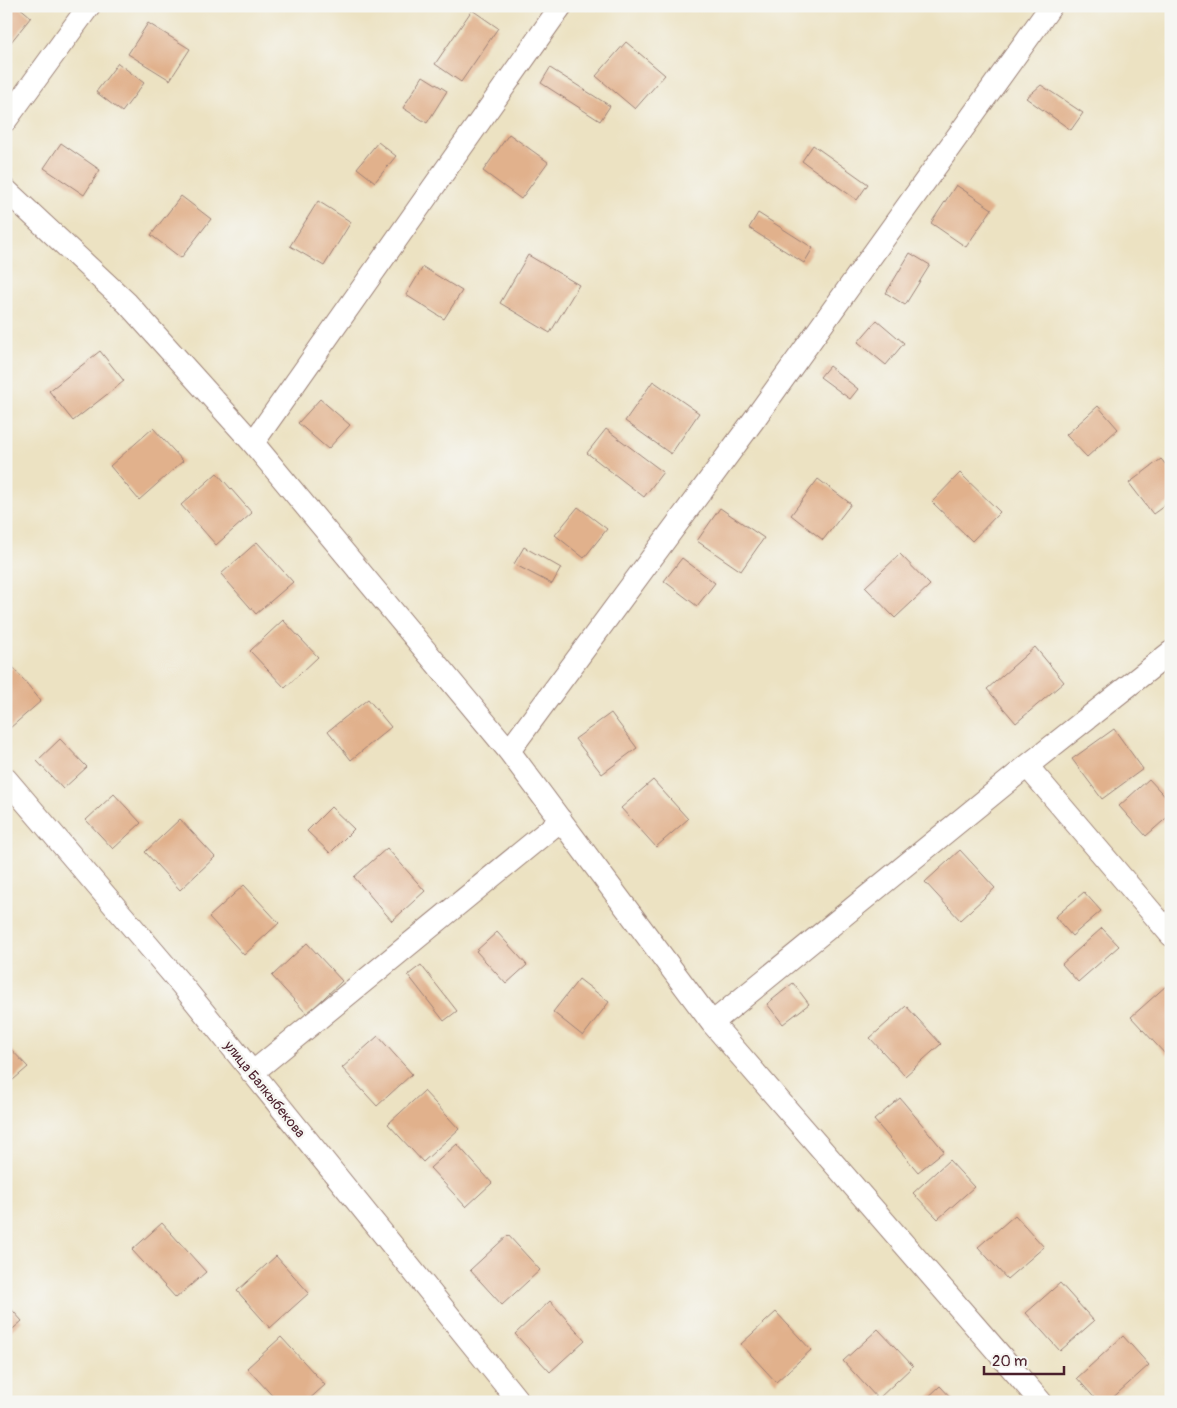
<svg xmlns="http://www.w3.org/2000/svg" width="1177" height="1408" font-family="Pangolin,sans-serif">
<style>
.building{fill:#e1b18c}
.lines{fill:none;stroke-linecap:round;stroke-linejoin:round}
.minor-casing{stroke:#9b8076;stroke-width:24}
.minor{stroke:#fff;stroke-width:22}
.labels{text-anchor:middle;stroke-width:5;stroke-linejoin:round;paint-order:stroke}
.street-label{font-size:14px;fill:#4a1f2b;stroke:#f6f6f2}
</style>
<rect width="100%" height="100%" fill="#f6f6f2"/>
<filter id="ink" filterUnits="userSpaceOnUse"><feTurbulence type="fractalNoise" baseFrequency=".02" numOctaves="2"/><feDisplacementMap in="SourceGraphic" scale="10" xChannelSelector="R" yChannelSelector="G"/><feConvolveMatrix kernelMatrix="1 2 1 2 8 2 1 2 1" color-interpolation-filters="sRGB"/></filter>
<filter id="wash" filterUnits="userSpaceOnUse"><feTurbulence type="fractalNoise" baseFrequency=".0096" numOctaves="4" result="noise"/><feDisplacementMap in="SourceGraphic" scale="20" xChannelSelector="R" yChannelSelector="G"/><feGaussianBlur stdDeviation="1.12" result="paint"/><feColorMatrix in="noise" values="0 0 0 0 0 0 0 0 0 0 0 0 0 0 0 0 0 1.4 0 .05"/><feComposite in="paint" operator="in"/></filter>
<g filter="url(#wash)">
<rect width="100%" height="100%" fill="#ece2c2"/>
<g id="blocks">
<path class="building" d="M6,6H18L31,17L7,47Z
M472,10L498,28L461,82L435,64Z
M148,23L190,49L170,80L128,54Z
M626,42L665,75L635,109L596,76Z
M118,63L144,83L122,112L96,92Z
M550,68L610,106L600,121L541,83Z
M423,76L447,91L427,123L403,108Z
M1041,85L1083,113L1071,130L1026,98Z
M509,134L548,162L521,199L483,171Z
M378,142L396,156L375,182L357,168Z
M61,143L100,170L84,195L44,168Z
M813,145L868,184L857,200L802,161Z
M956,185L992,209L966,247L931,223Z
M181,196L211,219L181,258L151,235Z
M318,201L351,222L324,266L290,246Z
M758,213L813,248L804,263L749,228Z
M910,253L930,265L905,305L886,293Z
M528,255L579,285L550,333L500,303Z
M423,267L462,291L444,319L406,295Z
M877,320L904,343L886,365L858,342Z
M100,351L124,381L73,421L49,391Z
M829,366L858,389L850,399L820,377Z
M653,381L699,413L671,454L625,421Z
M320,399L350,425L328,449L298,423Z
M1098,406L1118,429L1087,457L1066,435Z
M153,428L183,461L139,500L110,466Z
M606,429L663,472L644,497L587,453Z
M1161,459L1171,471V501L1153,514L1129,483Z
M217,473L252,513L216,545L181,505Z
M960,473L1000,512L972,541L932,502Z
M818,479L851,504L823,540L791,515Z
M578,507L607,529L584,558L555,535Z
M720,508L764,538L741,571L697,541Z
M257,542L293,582L256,614L221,574Z
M524,547L561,568L552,584L514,564Z
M900,554L930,585L895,618L865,587Z
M682,558L715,583L697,606L664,581Z
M283,620L318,657L285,688L250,651Z
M1035,647L1064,682L1016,723L987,689Z
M13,667L41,701L10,728L6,724V673Z
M368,699L391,727L351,760L328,731Z
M611,713L637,748L602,774L575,739Z
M1114,729L1143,769L1102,799L1072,759Z
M60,739L87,767L63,789L37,761Z
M1149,779L1171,803V814L1146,836L1119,806Z
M653,780L688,819L656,847L621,808Z
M114,794L141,823L113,849L86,820Z
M331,807L354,829L330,853L307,831Z
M180,819L215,857L180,890L145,852Z
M387,848L425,891L392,921L354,877Z
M960,850L995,888L960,920L925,882Z
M244,885L279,923L244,955L209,917Z
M1084,892L1101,911L1072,936L1055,917Z
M1102,928L1119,946L1078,982L1062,964Z
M497,932L527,965L506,984L476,951Z
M307,943L342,981L307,1014L272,976Z
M421,965L457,1011L444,1021L408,975Z
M579,979L609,1002L583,1036L553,1012Z
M793,983L809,1004L783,1024L767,1004Z
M1167,985L1171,989V1051L1166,1055L1131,1017Z
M906,1006L941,1044L905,1076L870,1038Z
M378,1036L412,1074L377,1106L342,1068Z
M6,1044L28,1067L6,1086Z
M424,1091L459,1129L423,1162L388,1124Z
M900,1098L944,1151L918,1172L874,1120Z
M457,1144L492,1183L466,1207L430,1168Z
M949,1160L974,1187L938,1219L913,1193Z
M1015,1215L1044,1247L1007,1279L978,1247Z
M162,1223L206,1272L176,1298L132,1250Z
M508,1235L540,1270L502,1305L470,1270Z
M276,1256L309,1293L270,1328L237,1291Z
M1060,1283L1094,1321L1060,1351L1026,1313Z
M550,1301L585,1340L550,1372L515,1334Z
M6,1303L22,1321L6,1335Z
M776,1312L811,1350L776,1382L741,1344Z
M878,1329L913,1366L878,1399L843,1361Z
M1123,1336L1149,1365L1108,1402H1098L1077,1378Z
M281,1337L325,1385L306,1402H278L247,1368Z
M940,1386L955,1402H923Z"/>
</g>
</g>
<g filter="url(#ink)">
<use href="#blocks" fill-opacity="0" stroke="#9b8076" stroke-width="1"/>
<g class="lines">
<g class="minor-casing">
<path id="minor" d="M6,120L89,6
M6,190L127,303L253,443L509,751L712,1023L1041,1402
M253,443L561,6
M509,751L753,421L1051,6
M1027,766L1171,935
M6,779L181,984L519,1402
M712,1023L1027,766L1171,652
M252,1073L561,820"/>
</g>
<use href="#minor" class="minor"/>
</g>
</g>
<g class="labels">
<g class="street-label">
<text transform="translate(265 1089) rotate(51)" y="5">улица Балкыбекова</text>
</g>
</g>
<rect width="1177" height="1408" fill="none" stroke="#f6f6f2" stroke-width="25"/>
<path d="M984 1366v8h80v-8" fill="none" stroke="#4a1f2b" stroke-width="2.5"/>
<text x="992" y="1366" font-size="15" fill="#4a1f2b" stroke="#f6f6f2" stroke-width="4" paint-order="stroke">20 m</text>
</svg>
